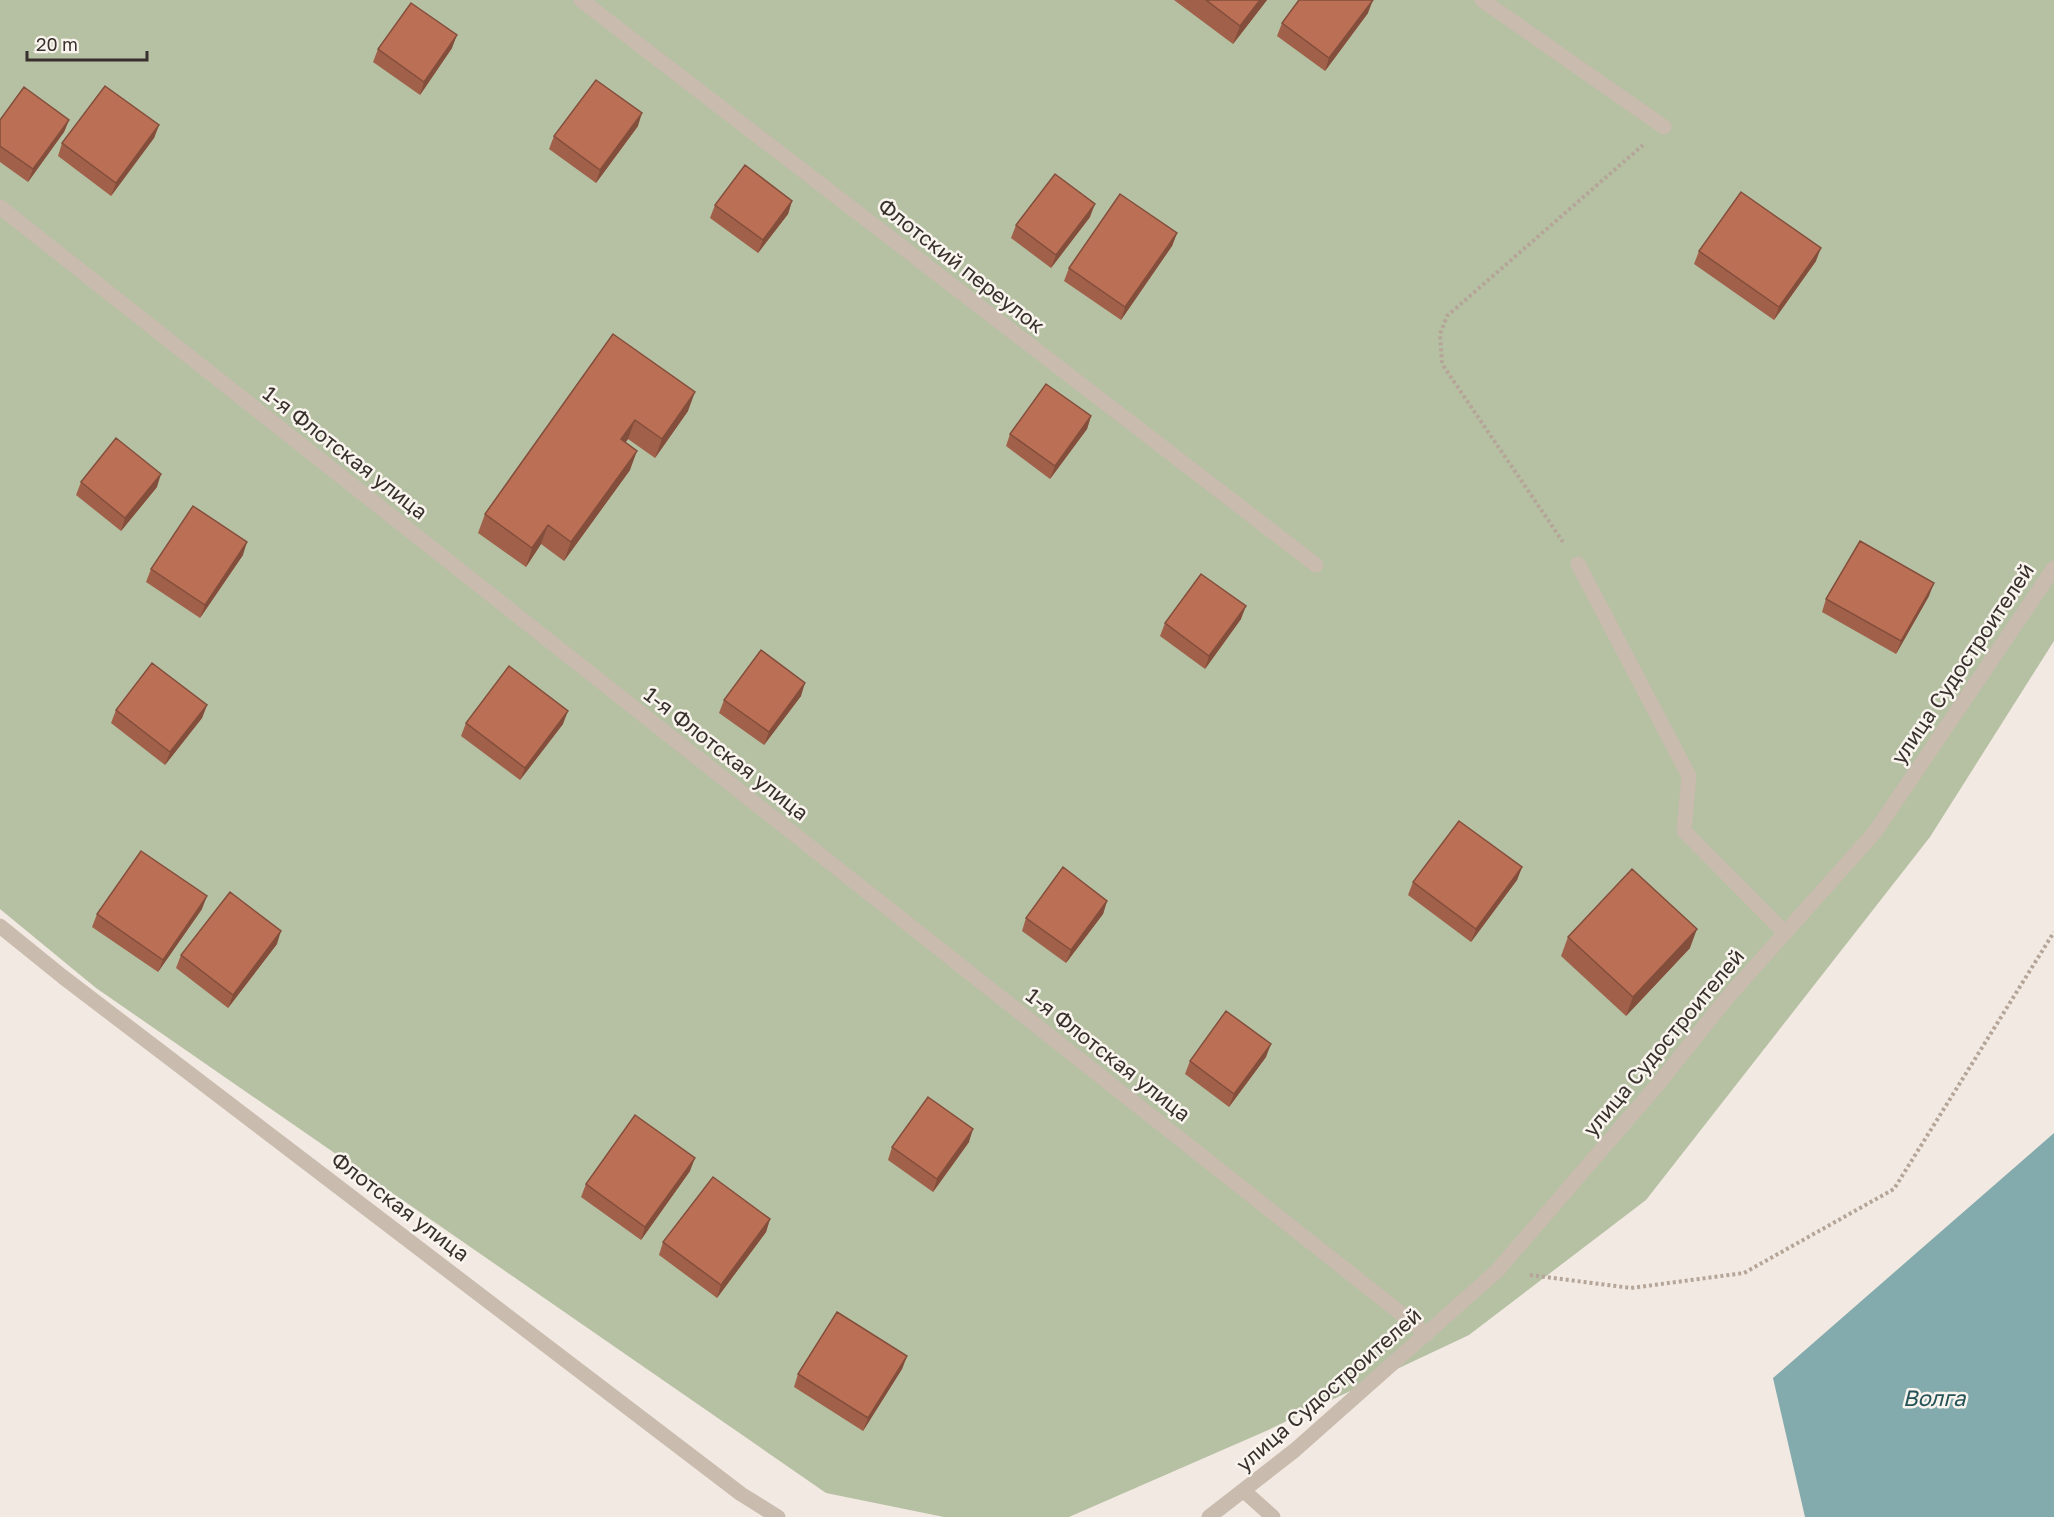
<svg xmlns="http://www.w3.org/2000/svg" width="2054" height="1517" font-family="'Golos Text',sans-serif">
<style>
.green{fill:#b6c0a3}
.water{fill:#83aaac}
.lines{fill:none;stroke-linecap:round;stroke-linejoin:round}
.path{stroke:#b5a598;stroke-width:4;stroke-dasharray:3 3;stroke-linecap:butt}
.service{stroke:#c9bbae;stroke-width:15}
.minor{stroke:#c9bbae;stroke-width:15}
.wall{fill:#a1604a}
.shaded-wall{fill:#834e3c}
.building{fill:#bb7056;stroke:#834e3c;stroke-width:1.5}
.labels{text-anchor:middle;stroke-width:5;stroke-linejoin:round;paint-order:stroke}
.street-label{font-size:21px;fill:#38302c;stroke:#f9f4ee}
.water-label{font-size:22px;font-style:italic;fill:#255357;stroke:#f9f4ee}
</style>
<rect width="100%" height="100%" fill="#f2eae2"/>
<path class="green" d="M0,0H2054V641L1930,837L1646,1200L1469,1335L1266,1431L1069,1517H944L826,1493L96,988L0,909Z"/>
<path class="water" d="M2054,1133V1517H1805L1773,1378Z"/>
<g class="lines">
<path class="path" d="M1563,542L1442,364L1440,334L1447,316L1643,145
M1530,1275L1631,1288L1744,1273L1894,1189L2054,932"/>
<path class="service" d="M1578,564L1689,776L1684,831L1785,933"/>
<path class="minor" d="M581,0L1316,565
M1482,0L1664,127
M0,207L1427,1334
M0,926L63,977L741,1494L778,1517
M1244,1491L1273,1517
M1209,1517L1295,1450L1497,1271L1659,1083L1727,998L1875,832L2054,568"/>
</g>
<path class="wall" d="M1174,0H1267L1233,44Z
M1368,13L1325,71L1277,36L1282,23Z
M452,48L420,95L373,62L378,49Z
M0,120H69L64,132L28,182L0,162Z
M159,125L154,138L111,196L58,156L62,143Z
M638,126L596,183L549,149L554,136Z
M792,201L788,214L758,253L710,218L715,205Z
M1090,217L1051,268L1011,238L1016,225Z
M1177,233L1172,246L1121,320L1064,281L1069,268Z
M1699,251L1816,261L1774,320L1694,264Z
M613,334L688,411L655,458L628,439L625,443L630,470L564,561L541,544L526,567L478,533L485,514Z
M1091,416L1087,429L1050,479L1006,446L1010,434Z
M81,482L157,487L121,531L76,495Z
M243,555L200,618L146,582L151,569Z
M1929,596L1896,654L1822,612L1826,599Z
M1241,619L1205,669L1160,636L1165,623Z
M801,696L764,745L719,713L724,700Z
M207,705L202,718L165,765L111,723L116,710Z
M466,723L563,724L520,780L461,736Z
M1522,867L1517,880L1471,942L1408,895L1413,882Z
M1107,901L1103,914L1066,963L1022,931L1026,918Z
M202,909L158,972L92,927L97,914Z
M1568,937L1690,948L1626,1016L1561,956Z
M277,944L228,1008L176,968L181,955Z
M1266,1057L1229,1107L1185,1074L1190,1061Z
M969,1142L933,1192L888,1160L892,1147Z
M690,1171L641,1240L581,1197L586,1184Z
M770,1219L766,1232L717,1298L659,1255L663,1242Z
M907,1356L902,1369L863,1431L794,1387L798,1374Z"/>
<path class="shaded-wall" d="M1260,0H1267L1233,44L1240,26Z
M1373,0L1368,13L1325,71L1329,58Z
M457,35L452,48L420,95L424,82Z
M642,113L638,126L596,183L600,170Z
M69,120L64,132L28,182L33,169Z
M159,125L154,138L111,196L116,183Z
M792,201L788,214L758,253L763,240Z
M1095,204L1090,217L1051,268L1056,255Z
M1177,233L1172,246L1121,320L1125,307Z
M1821,248L1816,261L1774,320L1779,307Z
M695,392L688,411L655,458L662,439Z
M1091,416L1087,429L1050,479L1055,466Z
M635,420L628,439L614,458L621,439Z
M637,451L630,470L564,561L571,542Z
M161,474L157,487L121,531L125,518Z
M548,525L541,544L526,567L532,548Z
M247,542L243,555L200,618L205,605Z
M1934,583L1929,596L1896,654L1901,641Z
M1246,606L1241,619L1205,669L1209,656Z
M805,683L801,696L764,745L769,732Z
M207,705L202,718L165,765L170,752Z
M568,711L563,724L520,780L525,768Z
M1522,867L1517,880L1471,942L1476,929Z
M207,896L202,909L158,972L163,960Z
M1107,901L1103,914L1066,963L1071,950Z
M1697,929L1690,948L1626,1016L1633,997Z
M281,931L277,944L228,1008L233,995Z
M1271,1044L1266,1057L1229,1107L1234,1094Z
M973,1129L969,1142L933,1192L937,1179Z
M695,1158L690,1171L641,1240L645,1227Z
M770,1219L766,1232L717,1298L721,1285Z
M907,1356L902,1369L863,1431L868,1418Z"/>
<path class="building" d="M1206,0H1260L1240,26Z
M1299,0H1373L1329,58L1282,23Z
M411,3L457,35L424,82L378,49Z
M596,80L642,113L600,170L554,136Z
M105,86L159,125L116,183L62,143Z
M24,87L69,120L33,169L0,146V120Z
M745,165L792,201L763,240L715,205Z
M1055,174L1095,204L1056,255L1016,225Z
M1741,192L1821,248L1779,307L1699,251Z
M1120,194L1177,233L1125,307L1069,268Z
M613,334L695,392L662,439L635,420L621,439L637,451L571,542L548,525L532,548L485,514Z
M1046,384L1091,416L1055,466L1010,434Z
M116,438L161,474L125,518L81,482Z
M193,506L247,542L205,605L151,569Z
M1860,541L1934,583L1901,641L1826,599Z
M1201,574L1246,606L1209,656L1165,623Z
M761,650L805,683L769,732L724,700Z
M152,663L207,705L170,752L116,710Z
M509,666L568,711L525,768L466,723Z
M1459,821L1522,867L1476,929L1413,882Z
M141,851L207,896L163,960L97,914Z
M1063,867L1107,901L1071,950L1026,918Z
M1632,869L1697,929L1633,997L1568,937Z
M230,892L281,931L233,995L181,955Z
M1226,1011L1271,1044L1234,1094L1190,1061Z
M928,1097L973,1129L937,1179L892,1147Z
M635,1115L695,1158L645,1227L586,1184Z
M713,1177L770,1219L721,1285L663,1242Z
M837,1312L907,1356L868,1418L798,1374Z"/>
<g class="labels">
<g class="street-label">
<text transform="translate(961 266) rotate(38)" y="7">Флотский переулок</text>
<text transform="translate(345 453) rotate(38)" y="7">1-я Флотская улица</text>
<text transform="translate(1963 664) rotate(-56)" y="7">улица Судостроителей</text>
<text transform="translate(726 754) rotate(38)" y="7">1-я Флотская улица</text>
<text transform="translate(1664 1043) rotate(-50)" y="7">улица Судостроителей</text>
<text transform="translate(1108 1055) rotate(38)" y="7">1-я Флотская улица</text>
<text transform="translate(400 1207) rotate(37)" y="7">Флотская улица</text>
<text transform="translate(1329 1390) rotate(-41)" y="7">улица Судостроителей</text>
</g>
<g class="water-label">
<text x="1934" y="1406">Волга</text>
</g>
</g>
<path d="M27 51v9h120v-9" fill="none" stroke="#38302c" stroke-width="3"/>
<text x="36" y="51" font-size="18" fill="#38302c" stroke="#f9f4ee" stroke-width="4.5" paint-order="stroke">20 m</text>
</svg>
